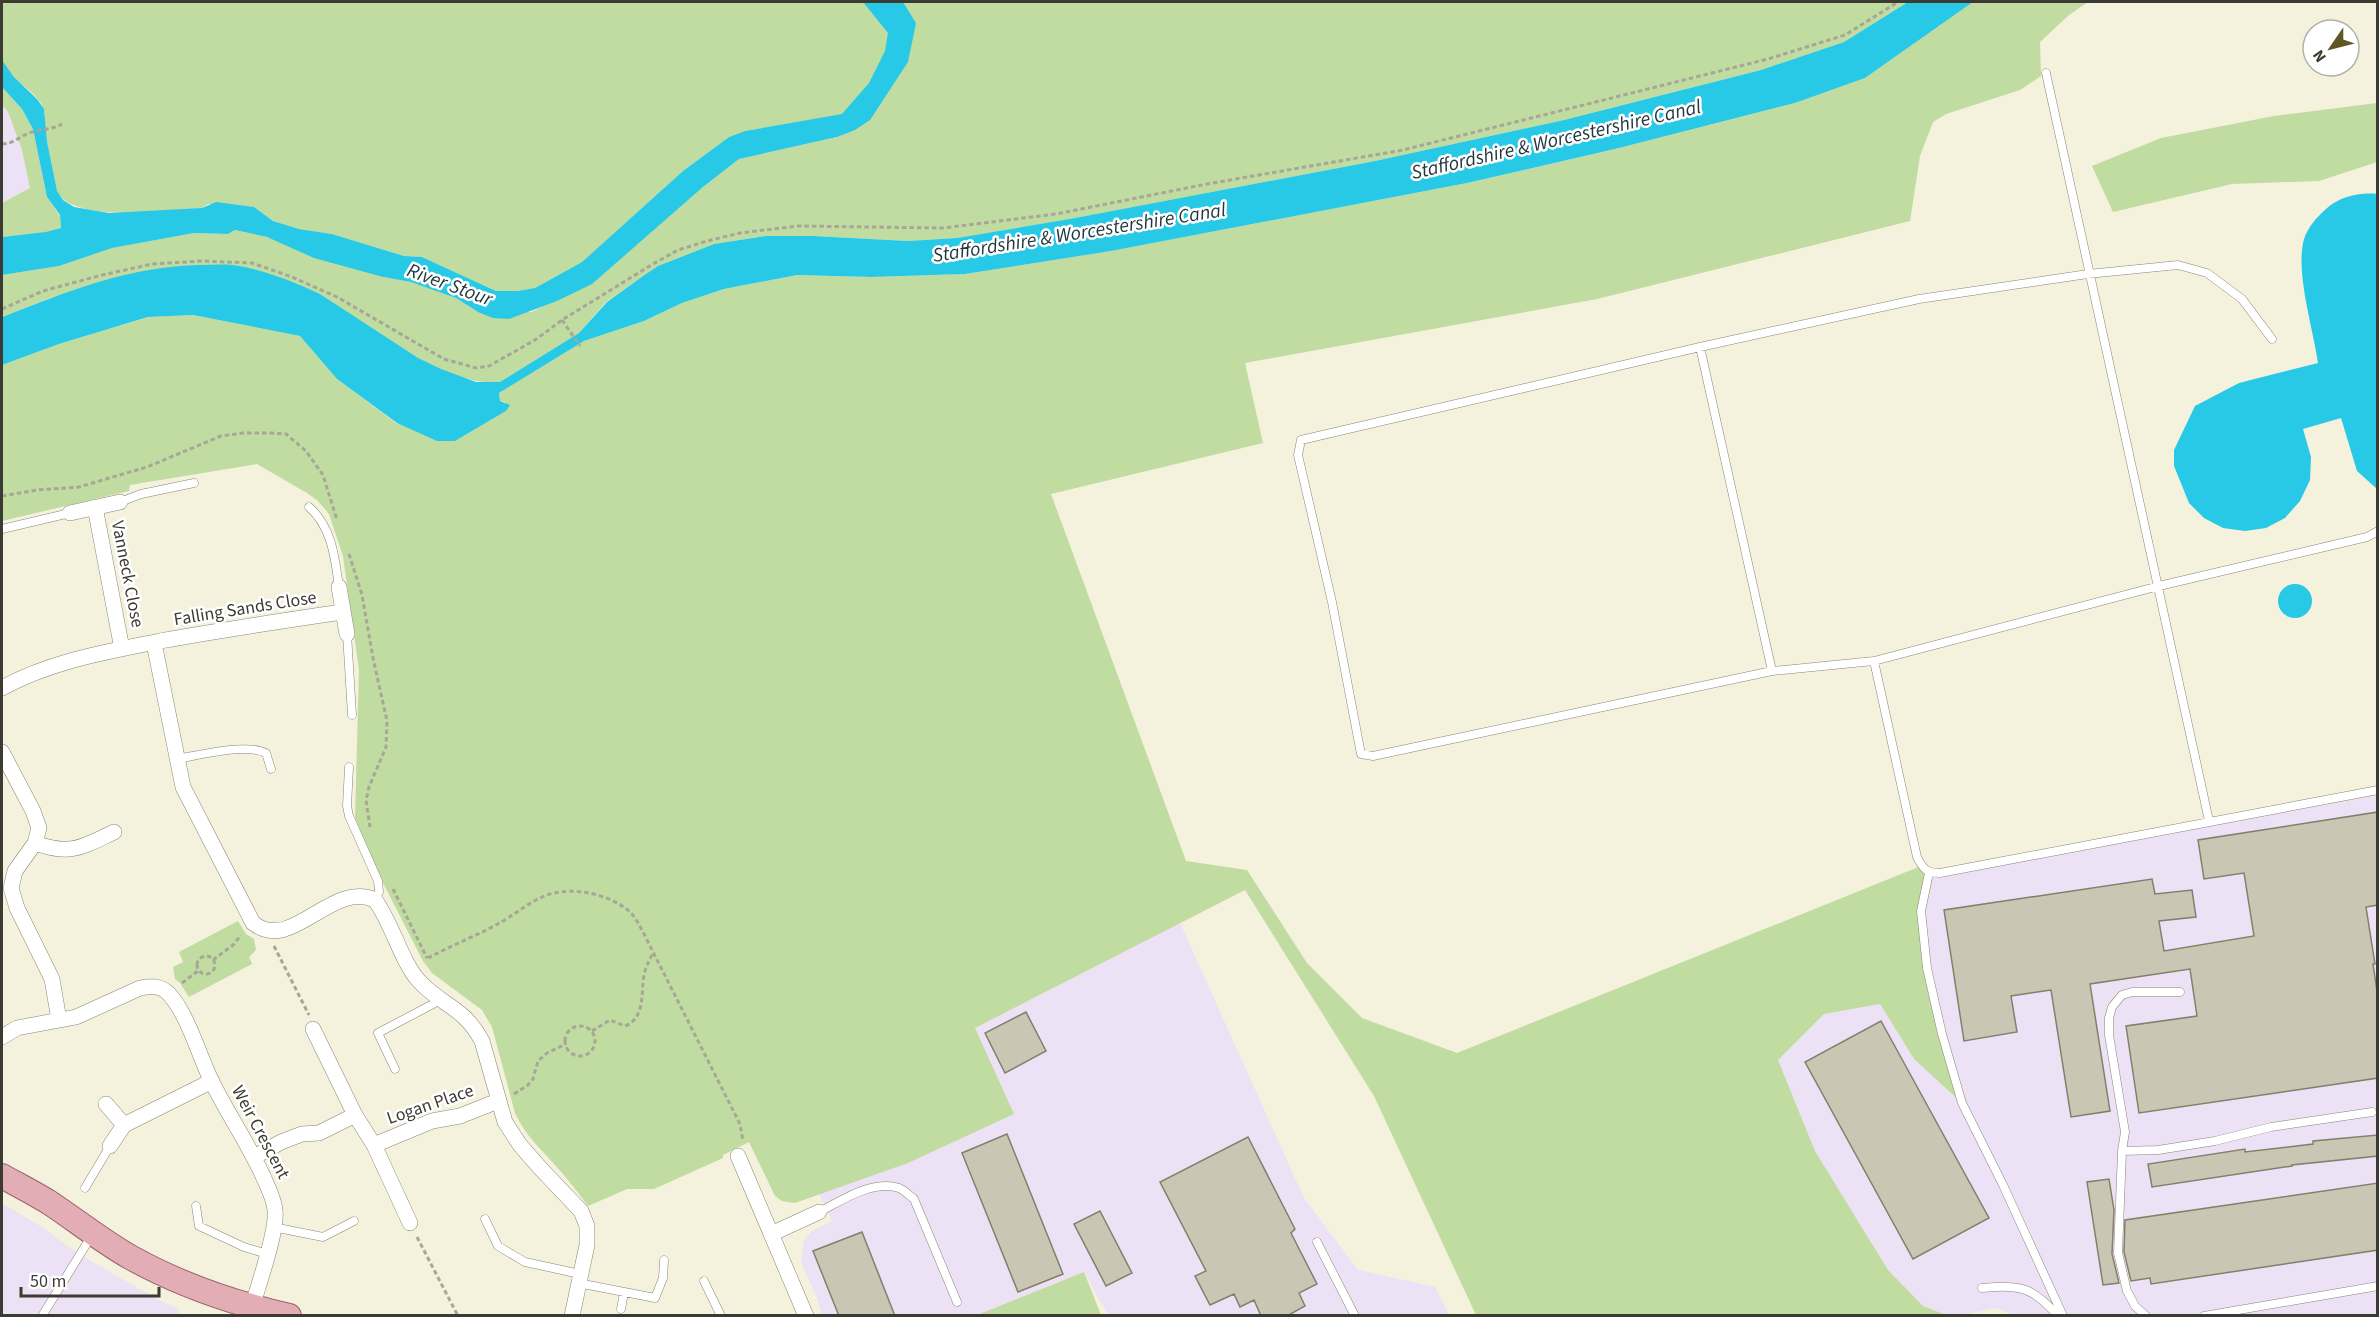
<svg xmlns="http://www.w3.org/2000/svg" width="2379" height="1317" font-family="'Source Sans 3',sans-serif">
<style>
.industrial{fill:#ece1f5}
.green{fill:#c0dca0}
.water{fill:#28c8e7}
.building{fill:#c9c6b3;stroke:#827f6d;stroke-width:1.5}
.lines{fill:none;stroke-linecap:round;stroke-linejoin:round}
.lane-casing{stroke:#898674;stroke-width:9}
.street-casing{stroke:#898674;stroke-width:16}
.primary-casing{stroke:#9b6168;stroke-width:26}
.path{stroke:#a8a697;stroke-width:3;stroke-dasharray:4.5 3;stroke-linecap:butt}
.lane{stroke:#fff;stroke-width:8}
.street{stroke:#fff;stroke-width:15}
.primary{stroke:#e2adb5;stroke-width:24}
.labels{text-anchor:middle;stroke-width:5;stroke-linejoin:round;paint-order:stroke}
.street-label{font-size:18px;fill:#3c3b33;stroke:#fff}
.water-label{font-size:20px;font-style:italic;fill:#1f373d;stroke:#fff}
</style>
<rect width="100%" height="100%" fill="#f4f1dd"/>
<path class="industrial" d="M2,105L8,112L22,150L30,188L2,203Z
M2377,790V1315L2016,1316L1997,1308L1962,1315L1946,1316L1923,1306L1888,1270L1815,1151L1778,1060L1824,1014L1880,1004L1914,1059L1942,1034L1921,911L1929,873Z
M1180,923L1304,1198L1358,1270L1435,1287L1449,1315H1108L1084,1272L977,1315H822L816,1295L801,1263L804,1240L812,1231L832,1221L819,1194L908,1163L1013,1114L975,1028Z
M2,1203L42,1227L70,1248L96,1264L157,1299L180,1310L176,1316L2,1315Z"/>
<path class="green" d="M2,2H1908L1844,42L1761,70L1564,120L1375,161L1075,218L957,238L908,241L813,236H766L714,244L658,266L643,276L606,302L579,333L500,382C445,388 365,324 320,294L279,277L232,265L50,298L2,317V275L59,266L111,248L194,233L228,234L235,230L267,237L383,277L411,282L436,290L456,298L478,312H531L592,283L703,187L739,159L837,137L822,119L745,131L729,137L683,171L582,262L535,288L517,291H496L422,257L404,256L332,234L299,229L273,221L254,207L208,204L202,208C172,211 70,223 57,191C52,179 46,138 44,124C44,119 45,114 44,110C39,92 10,80 2,61C0,52 2,14 2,2Z
M1973,2H2088L2069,15L2040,42L2041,76L2020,90L1946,114L1933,122L1920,156L1910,221L1597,299L1245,363L1263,443L1051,494L1186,861L1247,870L1307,963L1362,1018L1457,1053L1921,866L1929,873L1921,911L1927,968L1962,1103L1914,1059L1880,1004L1824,1014L1778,1060L1815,1151L1888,1270L1923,1306L1946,1315H1476L1374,1096L1245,890L975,1028L1014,1114L908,1163L795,1203L782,1201L775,1196L749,1142L723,1155V1158L654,1189H627L588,1206C578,1192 567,1178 555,1165C540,1148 525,1135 515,1113L492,1027L482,1010L432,973L423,961L382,881L355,818L359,670L343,556L329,514L318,501L307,493L257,464L130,485L129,491L2,521V365L59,344L149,317L193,315L300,336L337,379L396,423L455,441L506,411L505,402L500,401L499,393L584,341L644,321L682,303L724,289L797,275L871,277L965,274L1111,251L1467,183L1619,148L1795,103L1865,78Z
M2,87L22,109L33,129L47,197L60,216L61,228L44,233L2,237V203L30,188L22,150L8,112L2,105Z
M2377,103V162L2319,181L2232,184L2113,212L2092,166L2161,138L2274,116Z
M238,921L246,934L254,939L256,950L249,957L252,964L189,997L180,983L175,979L173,967L183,962L179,952Z
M1084,1272L1101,1315H977Z"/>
<path class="water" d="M863,2H903L916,23L908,62L870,120L855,130L837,137L739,159L703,187L592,284L557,301L509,319L493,318L478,312L456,298L411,282L383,277L314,258L267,237L235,230L228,234L194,233L112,248L59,266L2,275V237L46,232L61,228L60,215L47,197L33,129L22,109L2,87V60L13,76L37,99L44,109L47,142L57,191L63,200L74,207L109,213L202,208L216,202L254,207L273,221L299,229L332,234L404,256L422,257L496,291H517L535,288L582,262L683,171L729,137L745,131L842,114L869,83L885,51L888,33Z
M1908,2H1973L1865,78L1795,103L1619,148L1467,183L1111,251L965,274L871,277L797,275L724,289L682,303L644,321L584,341L499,393L500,401L510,405L506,411L455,441H437L397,423L337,379L300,336L193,315L148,317L59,344L2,365V317L5,316C68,291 131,266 200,265C211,265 222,264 233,265C262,269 293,281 320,294L418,358L441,369L476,382H500L579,333L607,302L643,276L658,266L714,244L766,236H813L908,241L957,238L1075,218L1375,161L1564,120L1761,70L1844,42Z
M2377,194V489L2357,471L2341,418L2303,429L2311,457L2310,480L2300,501L2285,518L2266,528L2245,531L2223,528L2204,518L2189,503L2174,466V450L2195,406L2239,383L2318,363C2313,328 2295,272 2304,239C2308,227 2317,217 2326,209C2339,197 2359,192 2377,194Z
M2278 601a17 17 0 1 1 34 0a17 17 0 1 1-34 0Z"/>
<path class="building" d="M2378,812V905L2366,907L2375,964H2373L2378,998V1078L2139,1113L2126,1026L2197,1016L2190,969L2090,984L2110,1111L2071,1117L2051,990L2011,996L2017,1032L1964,1041L1944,910L2152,879L2155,894L2192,890L2196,917L2159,921L2164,951L2254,936L2244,873L2204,879L2198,840Z
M1026,1012L1046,1051L1005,1073L985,1033Z
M1881,1021L1989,1218L1913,1259L1805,1062Z
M1007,1134L1063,1274L1018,1292L962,1153Z
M2378,1135V1156L2292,1165V1166L2152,1187L2148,1164L2245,1149V1152L2313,1144V1141Z
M1248,1137L1295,1229L1291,1233L1317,1284L1299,1293L1305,1306L1287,1316H1261L1254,1300L1240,1307L1234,1294L1210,1305L1195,1276L1206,1271L1160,1182Z
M2109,1179L2114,1210L2112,1254L2119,1283L2103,1285L2087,1182Z
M2378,1183V1250L2151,1284L2150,1278L2131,1281L2124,1252L2125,1220Z
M1100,1211L1132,1273L1106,1286L1074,1224Z
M862,1232L895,1316H839L813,1251Z"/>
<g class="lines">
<g class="lane-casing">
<path id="lane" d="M2046,73L2209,821
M2272,339L2242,299L2207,273L2178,265L2088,274L1919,299L1700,347L1301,440L1298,455L1332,602L1361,754L1373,756L1772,671L1874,661L2159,586L2367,537L2378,531
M1700,347L1772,671
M120,502L141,494L194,483
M309,507C332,527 335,558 339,587
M2,529L70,513
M347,634L352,715
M1874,661L1917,857C1923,869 1927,873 1940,873L2378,790
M177,759C199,755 246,743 266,753L271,769
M349,767L347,806L349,816L378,881L379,892L375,900
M1929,873L1921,911L1927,968L1942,1034L1962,1103L2003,1185L2063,1316
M395,1069L378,1033L433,1004L439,996
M2122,1151L2158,1150L2215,1141L2271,1127L2372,1112
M85,1188L110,1146
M196,1206L199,1226L244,1247L267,1254
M819,1212C841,1201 873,1179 899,1188C904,1190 909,1195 914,1199L957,1302
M485,1219L498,1246L525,1262L580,1274
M273,1227L323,1237L354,1221
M1317,1242L1355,1316
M704,1281L721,1316
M578,1283L655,1298L663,1278L664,1260
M1982,1288C2020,1285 2032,1286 2058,1316
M621,1309L624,1293
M42,1316L92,1235
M2146,1316L2135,1306L2127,1291L2118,1253L2122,1151L2125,1132L2109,1035V1018L2112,1007L2122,995L2132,992H2180
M2204,1316L2378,1286"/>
</g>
<g class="street-casing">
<path id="street" d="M95,507L122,649
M70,513L120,502
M339,587L347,634
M154,643L183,787L253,923C292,954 331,880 375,900C392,923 402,963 419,981C442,1006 463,1006 482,1041L505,1122L520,1145L540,1168L581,1211L587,1226V1245L572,1316
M2,688C51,661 106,652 160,641C221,630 281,621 342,612
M2,752L33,811L39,828L35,843L15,871L11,888L17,908L52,979L59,1020
M35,843C71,856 82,847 114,832
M313,1029L355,1115L374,1145L410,1223
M2,1037L17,1028L76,1017L140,988C150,986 161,985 169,994C187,1013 199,1055 211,1080C227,1113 248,1143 263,1176C268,1188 274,1198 275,1210C278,1230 258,1286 252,1307
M106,1104L124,1125
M374,1145L432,1121L460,1116L498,1101
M110,1146L124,1125L212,1081
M738,1156L806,1316
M254,1157L281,1142L302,1134L319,1133L355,1115
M771,1234L819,1212"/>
</g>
<g class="primary-casing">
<path id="primary" d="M2,1176C18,1185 34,1193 50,1203C77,1221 102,1241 130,1257C180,1285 233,1303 289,1316"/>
</g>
<path class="path" d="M2,144C13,144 19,137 29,133C40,129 51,130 62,124
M2,309L43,291L98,276L152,264L202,261L252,263L292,277L337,297L444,359L476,368L489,366L535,340L562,320L653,264L678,250L707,241L740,233L798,226L943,228L1056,214L1207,184L1403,150L1768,59L1845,35L1898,2
M562,320L580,346
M2,496L37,490L79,487L147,467L221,436L243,433H271L286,434L306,451L323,475L337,520
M349,554L362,595L373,658L387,721L386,747L369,787L366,800L370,827
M393,889L427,958
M274,946L309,1015
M197 965a9 9 0 1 1 18 0a9 9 0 1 1-18 0Z
M428,958C452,945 479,935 503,921C518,912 531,901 547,895C573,886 610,894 630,912C636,918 639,925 643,932L740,1124L743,1141
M213,960L233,945L241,935
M182,983L198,971
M565 1041a15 15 0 1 1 30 0a15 15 0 1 1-30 0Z
M592,1031L610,1020L625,1026C647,1018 640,988 645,971C647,964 650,959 653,953
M514,1094L528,1085L533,1079L538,1061L547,1053L566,1044
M417,1237L458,1316"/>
<use href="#lane" class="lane"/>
<use href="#street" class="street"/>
<use href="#primary" class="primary"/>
</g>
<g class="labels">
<g class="street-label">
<text transform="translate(128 574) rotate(79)" y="6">Vanneck Close</text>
<text transform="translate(245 608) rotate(-9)" y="6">Falling Sands Close</text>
<text transform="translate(430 1104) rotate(-19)" y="6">Logan Place</text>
<text transform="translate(261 1132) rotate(62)" y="6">Weir Crescent</text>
</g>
<g class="water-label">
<text transform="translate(1556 139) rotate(-13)" y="7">Staffordshire &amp; Worcestershire Canal</text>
<text transform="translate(1079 232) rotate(-9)" y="7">Staffordshire &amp; Worcestershire Canal</text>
<text transform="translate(450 284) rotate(20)" y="7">River Stour</text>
</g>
</g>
<rect width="2379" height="1317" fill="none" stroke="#3c3b33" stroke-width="6"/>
<g transform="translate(2331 48) rotate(235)"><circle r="28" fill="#ffffff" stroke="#b1b1ad" stroke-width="1.5"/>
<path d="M0-4.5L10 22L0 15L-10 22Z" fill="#5f5824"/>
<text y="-9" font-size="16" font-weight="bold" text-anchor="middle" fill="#3c3b33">N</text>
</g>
<path d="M21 1287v9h138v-9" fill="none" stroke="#3c3b33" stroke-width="3"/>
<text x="30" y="1287" font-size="18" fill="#3c3b33" stroke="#ffffff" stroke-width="4.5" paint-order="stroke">50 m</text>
</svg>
